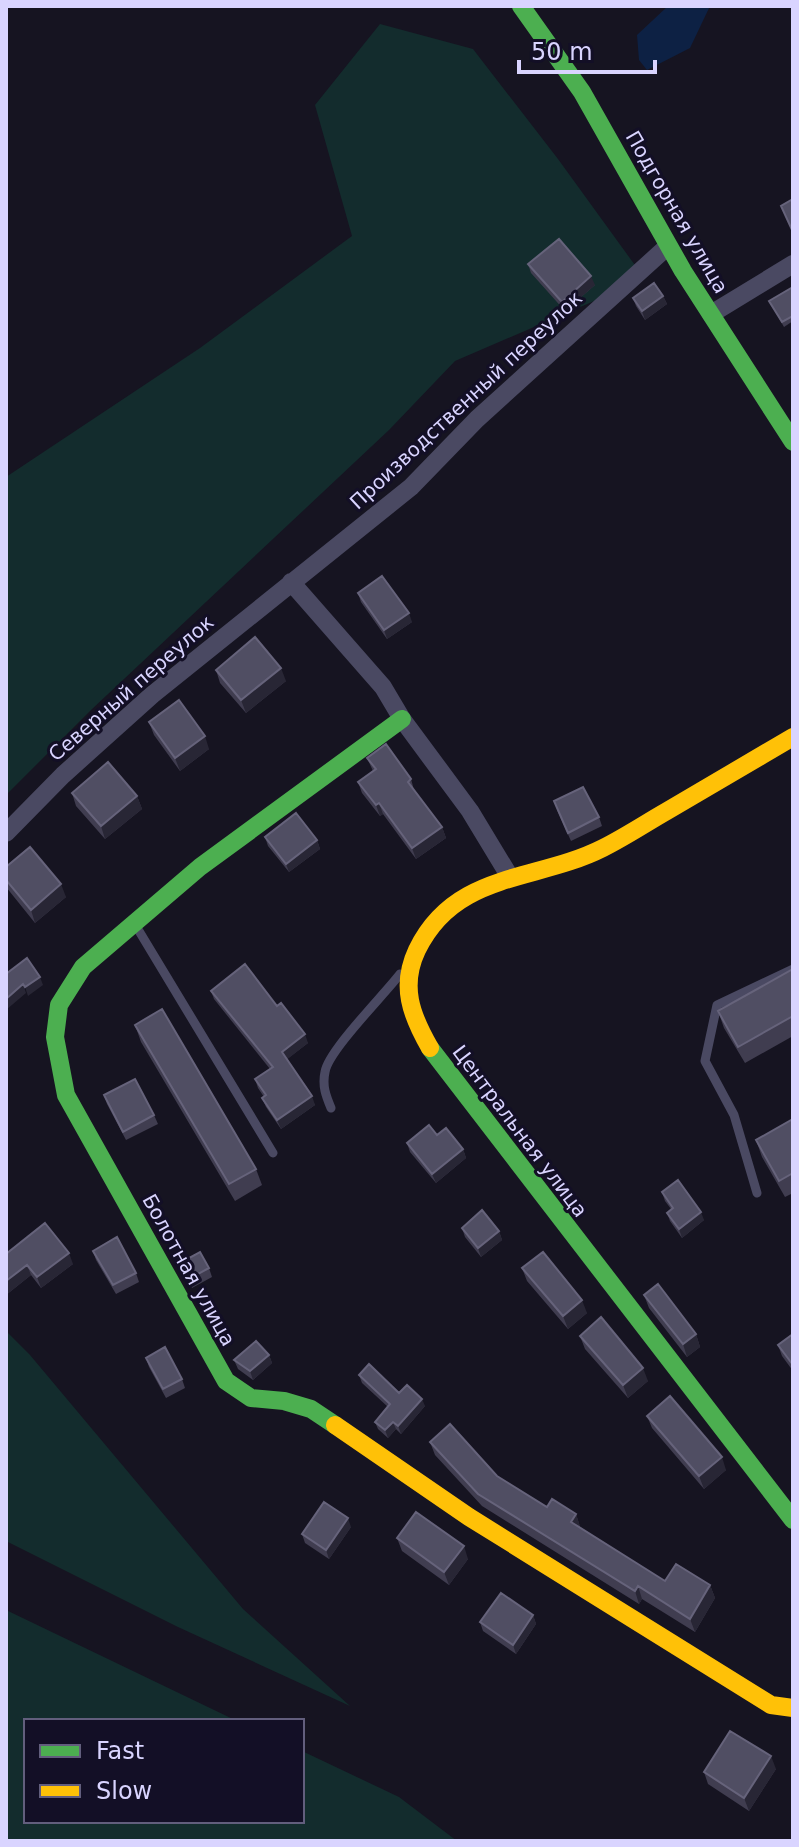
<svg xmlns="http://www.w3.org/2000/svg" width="799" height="1847" font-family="'DejaVu Sans',sans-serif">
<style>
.green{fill:#132c2d}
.water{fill:#0d2144}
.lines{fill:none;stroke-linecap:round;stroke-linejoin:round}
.lane{stroke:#4a4962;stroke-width:9}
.street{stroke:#4a4962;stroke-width:18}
.fast{stroke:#4caf50;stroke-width:18}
.slow{stroke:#ffc107;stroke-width:18}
.wall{fill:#403d50}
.shaded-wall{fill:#282635}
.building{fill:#504e63;stroke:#66637b;stroke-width:2}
.labels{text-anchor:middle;stroke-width:6;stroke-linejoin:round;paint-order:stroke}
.street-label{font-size:20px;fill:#d9d4ff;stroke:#130f26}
</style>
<rect width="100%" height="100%" fill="#161421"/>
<path class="green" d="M380,24L473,49L558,159L645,279L455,361L389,430L91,710L6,795V477L200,348L352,236L315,105Z
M6,1331L30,1355L243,1609L350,1706L178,1627L6,1541Z
M6,1610L237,1721H26V1821H302V1751L399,1797L457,1841H6Z"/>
<path class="water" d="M668,6H710L690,48L647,70L639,60L637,35Z"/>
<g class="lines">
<path class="lane" d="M136,926L273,1153
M331,1108C326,1096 322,1086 325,1072C328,1051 384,995 400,974
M757,1193L734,1115L705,1061L717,1005L793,969"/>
<path class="street" d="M711,314L793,264
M291,582L383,687L402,719L470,811L510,877
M6,833L63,775L152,695L411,487L477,419L668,246"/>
<path class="fast" d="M521,6L582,92L683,271L793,442
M430,1048L793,1520
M335,1425L311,1409L284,1401L251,1398L226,1381L66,1095L55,1037L59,1005L83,967L200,867L402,719"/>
<path class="slow" d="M430,1048C411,1015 400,986 417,950C455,871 536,882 603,848C625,837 646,823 667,811C709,786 751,762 793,737
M335,1425L469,1517L771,1705L793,1708"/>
</g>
<path class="wall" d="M528,264L595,285L565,311L531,273Z
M793,287V321L784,327L769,301Z
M663,296L667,304L645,320L636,306L633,298Z
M358,593L412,622L387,639L361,602Z
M216,670L286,681L246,713L220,683Z
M149,722L209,749L180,771L154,735Z
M367,758L411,779L414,790L442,827L446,838L416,859L383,814L380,816L362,793L358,782L373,771Z
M72,793L137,796L142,809L105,839L76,806Z
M557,810L599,817L602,826L571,841Z
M265,837L317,840L320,849L289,872L268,846Z
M6,867L66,897L35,923L6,887Z
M793,969V1036L745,1063L724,1028L718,1011Z
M211,991L277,1006L308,1043L287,1059L315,1105L281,1129L266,1107L262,1098L264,1097L258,1088L255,1079L270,1069L214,999Z
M135,1025L256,1169L262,1185L235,1201L141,1042Z
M104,1095L154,1115L158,1124L126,1140L107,1104Z
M793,1119V1193L785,1197L762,1157L756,1140Z
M437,1135L463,1149L466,1158L436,1183L410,1152L407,1143Z
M662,1192L704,1220L682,1238L670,1221L667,1213L671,1209L665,1201Z
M462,1228L499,1231L502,1240L481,1257L465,1237Z
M93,1251L136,1273L139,1282L116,1294L96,1260Z
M6,1254L73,1264L41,1288L31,1275L6,1295Z
M180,1263L209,1268L212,1277L192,1288Z
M522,1268L587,1313L568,1329L527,1281Z
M644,1295L696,1334L700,1347L687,1357L649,1308Z
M793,1334V1371L782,1356L778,1345Z
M580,1336L648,1381L628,1398L585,1349Z
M269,1355L272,1363L253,1380L238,1369L234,1360Z
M146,1358L182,1379L185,1388L166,1398L149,1367Z
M359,1375L399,1393L425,1406L401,1434L396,1429L388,1438L378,1429L375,1422L388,1407L362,1383Z
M647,1416L726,1470L704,1489L652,1428Z
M430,1442L497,1476L547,1507L576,1514L580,1527L665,1581L710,1585L715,1598L695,1632L642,1599L639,1604L482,1506L435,1455Z
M351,1527L329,1559L305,1543L302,1534Z
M397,1538L468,1559L449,1585L402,1551Z
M533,1615L536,1624L516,1654L483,1631L480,1622Z
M776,1769L749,1811L708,1784L704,1772Z"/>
<path class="shaded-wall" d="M591,276L595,285L565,311L562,302Z
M663,296L667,304L645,320L642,311Z
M409,613L412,622L387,639L384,630Z
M281,668L286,681L246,713L241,700Z
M205,736L209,749L180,771L175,758Z
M137,796L142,809L105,839L101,826Z
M379,803L383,814L380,816L376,805Z
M442,827L446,838L416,859L412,848Z
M317,840L320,849L289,872L286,864Z
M61,884L66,897L35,923L31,910Z
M40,977L43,985L28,996L25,987Z
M23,984L26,993L6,1010V999Z
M305,1034L308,1043L285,1061L282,1052Z
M312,1096L315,1105L281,1129L277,1120Z
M463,1149L466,1158L436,1183L432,1174Z
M701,1212L704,1220L682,1238L679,1229Z
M499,1231L502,1240L481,1257L478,1248Z
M69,1253L73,1264L41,1288L37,1277Z
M27,1265L31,1275L6,1295V1281Z
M582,1300L587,1313L568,1329L563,1316Z
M696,1334L700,1347L687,1357L683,1344Z
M269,1355L272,1363L253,1380L250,1371Z
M643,1368L648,1381L628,1398L623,1385Z
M422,1399L425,1406L401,1434L398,1426Z
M393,1422L396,1429L388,1438L385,1430Z
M722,1457L726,1470L704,1489L699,1476Z
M576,1514L580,1526L575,1535L571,1522Z
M348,1518L351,1527L329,1559L326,1550Z
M464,1546L468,1559L449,1585L444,1572Z
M710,1585L715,1598L695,1632L690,1619Z
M638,1586L642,1599L639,1604L635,1591Z
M533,1615L536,1624L516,1654L513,1645Z
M771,1756L776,1769L749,1811L744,1798Z"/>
<path class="building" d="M793,199V232L781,206Z
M559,239L591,276L562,302L528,264Z
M654,283L663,296L642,311L633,298Z
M793,287V316L782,322L769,301Z
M382,576L409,613L384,630L358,593Z
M255,637L281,668L241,700L216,670Z
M179,700L205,736L175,758L149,722Z
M386,744L411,779L408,782L442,827L412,848L379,803L376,805L358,782L376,769L367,758Z
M108,762L137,796L101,826L72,793Z
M583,787L599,817L568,833L554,801Z
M296,813L317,840L286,864L265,837Z
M30,847L61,884L31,910L6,880V867Z
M27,958L40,977L25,987L23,984L6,999V974Z
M245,964L277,1006L281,1003L305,1034L282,1052L312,1096L277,1120L262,1098L266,1095L255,1079L273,1067L211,991Z
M793,969V1016L738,1047L718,1011Z
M162,1009L256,1169L229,1184L135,1025Z
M135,1079L154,1115L123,1132L104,1095Z
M793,1119V1173L779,1181L756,1140Z
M429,1125L437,1135L446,1128L463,1149L432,1174L407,1143Z
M678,1180L701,1212L679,1229L667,1213L673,1208L662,1192Z
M482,1210L499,1231L478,1248L462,1228Z
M45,1223L69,1253L37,1277L27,1265L6,1281V1254Z
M117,1237L136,1273L113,1285L93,1251Z
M200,1252L209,1268L189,1279L180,1263Z
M543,1252L582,1300L563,1316L522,1268Z
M658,1284L696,1334L683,1344L644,1295Z
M601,1317L643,1368L623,1385L580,1336Z
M793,1334V1365L778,1345Z
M256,1341L269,1355L250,1371L234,1360Z
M165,1347L182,1379L163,1389L146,1358Z
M369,1364L399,1393L407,1385L422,1399L398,1426L393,1422L385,1430L375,1422L390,1404L359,1375Z
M670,1396L722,1457L699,1476L647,1416Z
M450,1424L497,1476L547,1507L552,1499L576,1514L571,1522L665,1581L676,1564L710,1585L690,1619L638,1586L635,1591L478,1494L430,1442Z
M324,1502L348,1518L326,1550L302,1534Z
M416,1512L464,1546L444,1572L397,1538Z
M501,1593L533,1615L513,1645L480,1622Z
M730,1731L771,1756L744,1798L704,1772Z"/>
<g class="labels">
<g class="street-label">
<text transform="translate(677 212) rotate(60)" y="7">Подгорная улица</text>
<text transform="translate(466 400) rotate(-43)" y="7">Производственный переулок</text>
<text transform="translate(131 688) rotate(-41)" y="7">Северный переулок</text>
<text transform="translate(520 1131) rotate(53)" y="7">Центральная улица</text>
<text transform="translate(189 1270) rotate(61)" y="7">Болотная улица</text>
</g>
</g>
<rect width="799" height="1847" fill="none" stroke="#d9d4ff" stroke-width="16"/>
<rect x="24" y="1719" width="280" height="104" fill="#130f26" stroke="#625e7d" stroke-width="2"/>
<rect x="40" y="1745" width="40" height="12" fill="#4caf50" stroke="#625e7d" stroke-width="2"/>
<text x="96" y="1759" font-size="24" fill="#d9d4ff">Fast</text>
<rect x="40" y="1785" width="40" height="12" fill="#ffc107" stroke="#625e7d" stroke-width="2"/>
<text x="96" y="1799" font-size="24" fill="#d9d4ff">Slow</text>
<path d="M519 60v12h136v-12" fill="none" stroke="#d9d4ff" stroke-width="4"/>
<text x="531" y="60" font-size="24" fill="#d9d4ff" stroke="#130f26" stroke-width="6" paint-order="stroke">50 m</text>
</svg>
